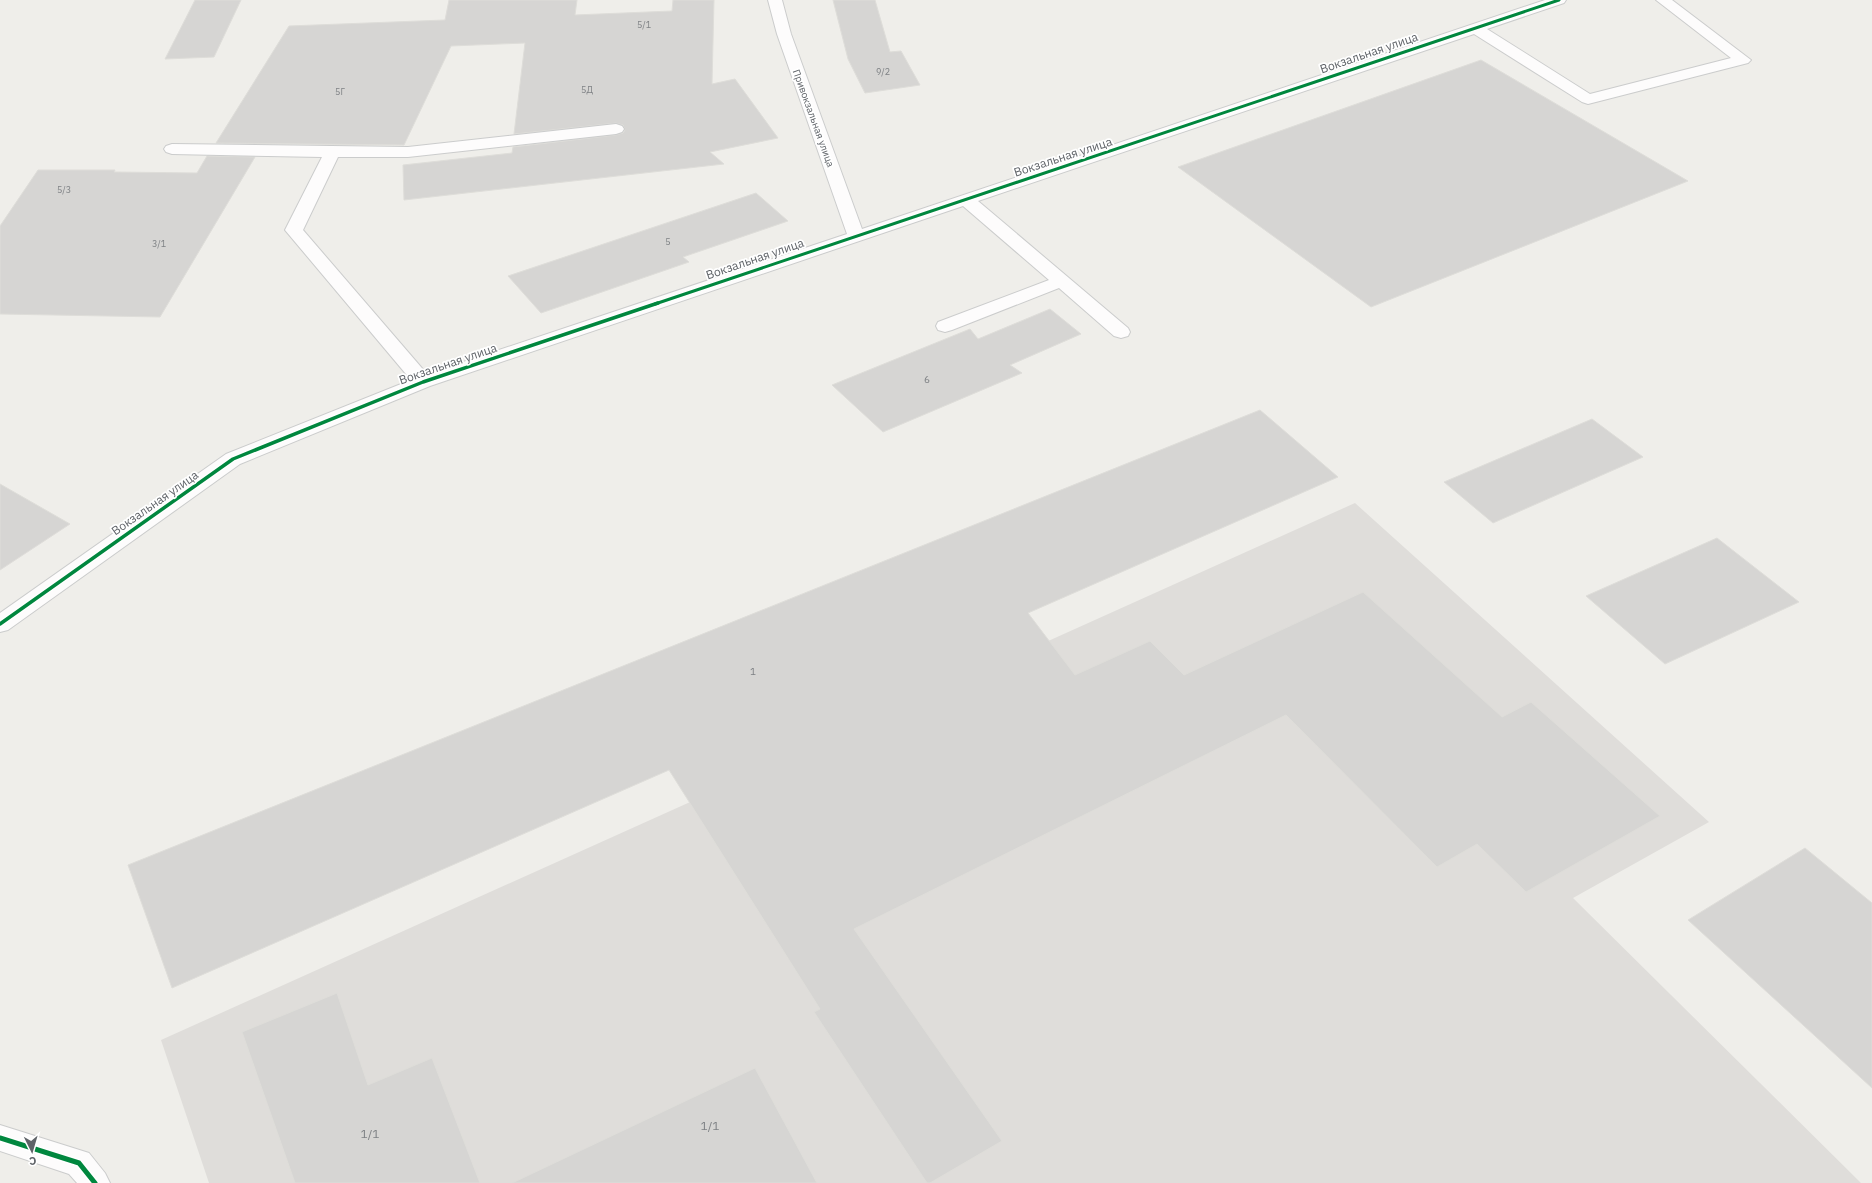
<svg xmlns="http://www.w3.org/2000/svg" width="1872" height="1183" font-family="'IBM Plex Sans',sans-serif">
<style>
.industrial{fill:#dfddda}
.building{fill:#d6d5d3;stroke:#deddd9}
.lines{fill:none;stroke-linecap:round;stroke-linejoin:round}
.minor-casing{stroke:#cbcccc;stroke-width:2}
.minor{fill:#fdfcfc;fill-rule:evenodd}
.cycleway-far2-casing{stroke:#fff;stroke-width:5}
.cycleway-far1-casing{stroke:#fff;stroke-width:6}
.cycleway-casing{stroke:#fff;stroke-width:8}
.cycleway-far2{stroke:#00873e;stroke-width:3}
.cycleway-far1{stroke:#00873e;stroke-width:3.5}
.cycleway{stroke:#00873e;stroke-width:5}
.labels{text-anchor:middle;stroke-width:3.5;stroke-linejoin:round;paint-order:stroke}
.far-number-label{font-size:9px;fill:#7e8184}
.far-street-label{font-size:10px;fill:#5f6368;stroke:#fff}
.number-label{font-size:10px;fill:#7e8184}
.street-label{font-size:12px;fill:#5f6368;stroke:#fff}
.near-number-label{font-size:12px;fill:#7e8184}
</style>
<rect width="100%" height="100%" fill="#efeeea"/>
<path class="industrial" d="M1355,503L1709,822L1573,898L1861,1183H209L161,1040Z"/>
<path class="building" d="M195,0H241L214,57L165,59Z
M449,0H577L575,15L672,11L673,0H714L712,84L735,79L778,138L710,152L724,164L404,200L403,165L512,153L513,147L616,135L623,133L625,130L623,125L616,123L514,134L525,43L451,46L404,145L216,143L289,26L445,20Z
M833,0H875L890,52L901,51L920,85L865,93L848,59Z
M1481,60L1688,181L1371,307L1178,167Z
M207,156L255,157L160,317L0,314V226L38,170H115L114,172L197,173Z
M756,193L788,221L683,257L689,262L541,313L508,276Z
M1050,309L1081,334L1010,365L1022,373L883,432L832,385L970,329L978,339Z
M1260,410L1338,477L1028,613L1075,675L1150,641L1184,675L1363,592L1502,717L1531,702L1660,816L1526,892L1477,844L1437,867L1286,715L854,929L1002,1141L930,1183H927L814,1012L820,1009L669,770L172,988L128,865Z
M1592,419L1643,457L1493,523L1444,482Z
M0,484L70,524L0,570Z
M1717,538L1799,602L1665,664L1586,596Z
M1805,848L1872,903V1088L1688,920Z
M337,993L368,1085L432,1058L480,1183H295L242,1032Z
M755,1068L817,1183H512Z"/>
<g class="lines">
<g class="minor-casing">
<path id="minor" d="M768,0H782L791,34L862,229L1545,0H1566L1564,3L1487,29L1590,94L1731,58L1656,0H1672L1751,60L1748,63L1588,104L1582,102L1474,34L978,201L1128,328L1130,332L1128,336L1121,338L1114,336L1059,288L952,330L945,332L938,330L936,326L938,322L1049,280L963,206L430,386L240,464L8,630L0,632V613L226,454L411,380L285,230L322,157L172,154L166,152L164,149L166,146L172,144L408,147L616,124L622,126L624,129L622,132L616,134L408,157H338L303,230L427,374L847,234L777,34Z
M0,1125L89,1153L105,1173L110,1183H77L69,1174L0,1151Z"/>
</g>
<use href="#minor" class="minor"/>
<g class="cycleway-far2-casing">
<path id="cycleway-far2" d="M655,304L1559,0"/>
</g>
<g class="cycleway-far1-casing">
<path id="cycleway-far1" d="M0,624L233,459L423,382L658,303"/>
</g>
<g class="cycleway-casing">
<path id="cycleway" d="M0,1138L79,1163L95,1183"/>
</g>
<use href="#cycleway-far2" class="cycleway-far2"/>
<use href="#cycleway-far1" class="cycleway-far1"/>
<use href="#cycleway" class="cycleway"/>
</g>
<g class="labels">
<g class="far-number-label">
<text x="644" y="28">5/1</text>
<text x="883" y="75">9/2</text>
<text x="587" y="93">5Д</text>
<text x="340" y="95">5Г</text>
<text x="64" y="193">5/3</text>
<text x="668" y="245">5</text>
<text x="159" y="247">3/1</text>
</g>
<g class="far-street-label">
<text transform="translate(814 118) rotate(70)" y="4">Привокзальная улица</text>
</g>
<g class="number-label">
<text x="927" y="383">6</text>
<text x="753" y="675">1</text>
</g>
<g class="street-label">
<text transform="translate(1369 53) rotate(-19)" y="4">Вокзальная улица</text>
<text transform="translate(1063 157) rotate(-18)" y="4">Вокзальная улица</text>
<text transform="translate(755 259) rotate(-19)" y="4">Вокзальная улица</text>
<text transform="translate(448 364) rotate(-19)" y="4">Вокзальная улица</text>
<text transform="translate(155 503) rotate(-35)" y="4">Вокзальная улица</text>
</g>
<g class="near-number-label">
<text x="710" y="1130">1/1</text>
<text x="370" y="1138">1/1</text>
</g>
</g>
<g transform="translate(32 1151) rotate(175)" stroke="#ffffff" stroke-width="3" paint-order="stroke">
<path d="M0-3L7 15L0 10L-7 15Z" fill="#5f6368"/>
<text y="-6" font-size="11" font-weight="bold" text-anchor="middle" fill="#5f6368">С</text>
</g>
</svg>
